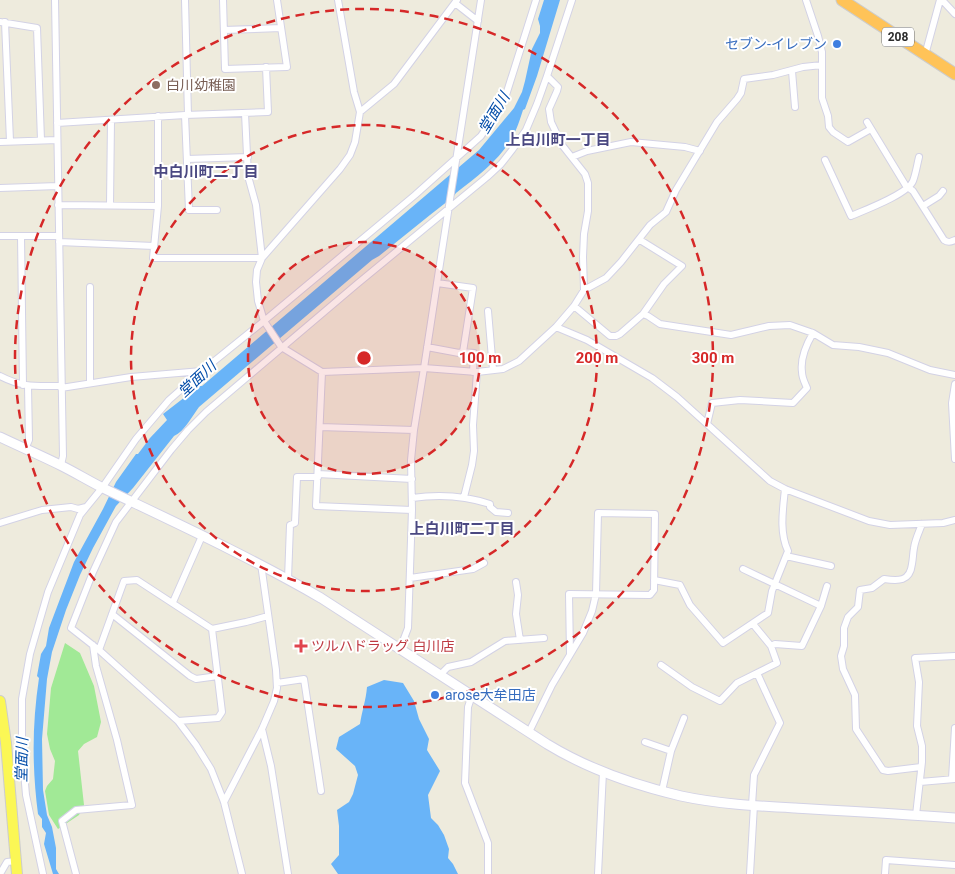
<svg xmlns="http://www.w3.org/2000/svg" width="955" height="874" font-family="Roboto,'Noto Sans JP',sans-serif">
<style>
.green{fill:#a1e996}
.water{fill:#69b4f8}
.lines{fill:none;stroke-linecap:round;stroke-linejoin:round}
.street-casing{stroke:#d3d2e5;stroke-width:8}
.secondary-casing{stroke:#d3d2e5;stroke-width:11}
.primary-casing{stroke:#ccc;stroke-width:12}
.highway-casing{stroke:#ccc;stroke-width:13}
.street{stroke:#fff;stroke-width:6}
.secondary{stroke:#fff;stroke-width:9}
.primary{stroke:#fbf755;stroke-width:10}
.highway{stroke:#ffc358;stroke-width:11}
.ring{fill:none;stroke:#d62828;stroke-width:2.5;stroke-dasharray:9 6}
.shop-dot{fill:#3f7fe0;stroke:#fff;stroke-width:2}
.education-dot{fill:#8d6e63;stroke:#fff;stroke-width:2}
.health-dot{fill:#e0444e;stroke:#fff;stroke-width:2}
.labels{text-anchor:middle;stroke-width:4;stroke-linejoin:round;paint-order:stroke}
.shield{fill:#fff;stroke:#6b6b6b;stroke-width:1}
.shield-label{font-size:12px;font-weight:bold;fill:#2c2c2c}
.shop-label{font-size:14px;fill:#366cbe;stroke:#fff;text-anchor:end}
.education-label{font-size:14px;fill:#785e54;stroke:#fff;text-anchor:start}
.health-label{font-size:14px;fill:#be3a42;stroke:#fff;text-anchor:start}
.water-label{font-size:15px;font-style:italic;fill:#034da9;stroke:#fff}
.neighbourhood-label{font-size:15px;font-weight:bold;fill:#4a4881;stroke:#fff}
.centre{fill:#d62828;stroke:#fff;stroke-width:2.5}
.ring-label{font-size:15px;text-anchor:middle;font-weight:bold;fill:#d62828;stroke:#fff;stroke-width:4;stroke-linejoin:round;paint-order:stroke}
</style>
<rect width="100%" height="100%" fill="#eeebdd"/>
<path class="green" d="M65,643L80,653L94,686L101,722L97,737L84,744L78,751L84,805L79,815L58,829L49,815L45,791L47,786L53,779L55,761L50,749L47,734L51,688Z"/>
<path class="water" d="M544,0H560L537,76L525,109L523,110C520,119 517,130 511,139C498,162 476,177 456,193L453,197L430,215L379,256L372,260L199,407C192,416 185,431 174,436L133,488L116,506L93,548L80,575L66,610L52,652L47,679L42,739L43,790L47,815L52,827L56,848V869L59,874H53L44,844L46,833L42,827V819L38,814C32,767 32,725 39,678L37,676L41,654L46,646L49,628L74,562L103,509L116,482L136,454H138L150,438L167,420L163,414L194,390L192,386L194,385L196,386H202L479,150L514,108L522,92L525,81L532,49L540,33V26L538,19Z
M384,680L403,683L414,701L419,719L429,739L427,750L440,771L428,795L431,818L438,825L444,835L449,849L448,858L453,864L458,874H338L331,864L339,855V826L337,810L349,802L353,794L358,775L355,766L336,749L339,737L360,724C362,711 366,700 367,687Z"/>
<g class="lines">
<g class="street-casing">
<path id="street" d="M55,0L63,456L61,465
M185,0L188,115
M223,0L225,69L287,67L277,0
M338,0L354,92L360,112L355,142L350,155L340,169L262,258L257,270L256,282L258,301L264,321L280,345L283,348L322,372L424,368L477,372L503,369L519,361L556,327L574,306L584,290L606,278L621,262L650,225L666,212L676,190L717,122L737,99L741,93L744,79L773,75L803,67L822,65
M806,0L818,36L822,52V98L828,116L829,127L833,132L848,142L871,129
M942,0L955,14
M455,3L478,21
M0,22L37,28L41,140
M5,22L10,141
M224,30L281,28
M925,55L940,0
M792,71L795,107
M547,76L558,87L557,91L549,109L551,122L562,145L585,174L588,183V211L584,234L583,257L584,290
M360,112L394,84L457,0
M245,113L248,176L256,205L262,258
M185,115L189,210H217
M158,116V206L153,258H262
M867,122L906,186L913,191L944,240C948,243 951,242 955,240
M57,123L185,115L268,112L266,67
M0,142L57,140
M572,157L587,151L631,142L685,147L700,151
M187,159L248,157
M825,160L851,216C865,210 908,194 913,181C916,173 917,165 919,157
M0,188L58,186
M58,205L158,206
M110,205L111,120
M923,206L939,196L943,191
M0,236H59
M21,236L23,385
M640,240L682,266L664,284L643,314
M59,242L154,246
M437,283L473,288L463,352L474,353L473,372
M90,287V383
M574,306L610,336H616L620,334L643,314L648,316L660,324L731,335L769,326L790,325L813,333L833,345L859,347L888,353L930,370L955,375
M488,311L493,370
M556,327L587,340L652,378L677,397L770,481L785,489L869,521L890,525L943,523L955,520
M427,347L459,353L463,352
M322,372L316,506L412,510
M0,376C23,388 36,386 61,386
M955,384L952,403L955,459
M61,388L131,377L202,371
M707,424L712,403L740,400L793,403L807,388C805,383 802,378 802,372C800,358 806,345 813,333
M320,427L414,430
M25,449L29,440L28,386
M318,474L412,479
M464,497L472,465L474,451L473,425L477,372
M412,498C439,494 463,495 490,504V507L496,512L508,513
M0,523L42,510L71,507L78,509L86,507
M786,556L831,566
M743,569L821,606
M410,578L473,569L484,563
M288,579L290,525L295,523L297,477H318
M654,580L680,585L690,605L723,643L768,613L772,591L788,551C779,532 783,509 785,489
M516,582L518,595L516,614L520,640
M173,602L202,536
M112,614L190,676L196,679L218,676
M753,624L771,646
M400,649L408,628L412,510L411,460L414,430L424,368L437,283L481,0
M99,650L124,581L137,580L212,629L246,622L268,616
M661,665L692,687L720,701L737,683L777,663L771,646L775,644L802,646L821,606L827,586
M440,675L448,667L471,662L505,641L544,638
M277,683L304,679L321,791
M472,695L468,707L465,783L488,843V874
M178,721L218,718L222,712L212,629
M262,729L271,766L288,874
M529,732L552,685L583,633L592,611L596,594L598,513L655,514L654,590L650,595L569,594L570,654
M645,742L671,751
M921,767L888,771L883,770L856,729L855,695L843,669L841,656L844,646V628L848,617L858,607L860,590L872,588L884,579C898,581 910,582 912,564C913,559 913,553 914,548C915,540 919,532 922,524
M952,779L955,728
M920,782L955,779
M662,791L671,751L684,718
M224,802L262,729L274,701L277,688L276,670L261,564
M752,805L754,775L780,723L757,673
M916,815L922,762V746L917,726L919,682L915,658L955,656
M0,874L7,862L16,861
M43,874L26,795L22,748V699L30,654L48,592L80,515L102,488L136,439L169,400L202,371L264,321L415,195L481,136L499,108L506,95L536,0
M76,874L62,821L76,810L132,805L117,740L96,666L93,645
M242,874L224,802L211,769L196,745L178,721L99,650L71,628L93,572L116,522L171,450L188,430L206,412L357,284L487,177L501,164L512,150L526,130L537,104L547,76L572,0
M598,874L603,772
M750,874L754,805
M885,874L886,860L955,865"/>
</g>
<g class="secondary-casing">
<path id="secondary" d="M0,437C21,447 42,456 62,466C76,473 89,481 103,488C176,523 250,557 321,598L547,744C588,769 634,785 681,796C718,804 757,806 795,808C848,811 902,814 955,818"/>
</g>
<g class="primary-casing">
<path id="primary" d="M0,701L6,743L17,874"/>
</g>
<g class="highway-casing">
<path id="highway" d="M842,0L955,74"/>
</g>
<use href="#street" class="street"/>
<use href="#secondary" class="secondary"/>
<use href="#primary" class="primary"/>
<use href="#highway" class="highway"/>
</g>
<circle cx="364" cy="358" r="116" fill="#d62828" fill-opacity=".12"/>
<g class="ring">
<circle cx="364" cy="358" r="116"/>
<circle cx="364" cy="358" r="233"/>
<circle cx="364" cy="358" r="349"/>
</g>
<g class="shop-dot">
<circle cx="837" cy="44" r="5"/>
<circle cx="435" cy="695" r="5"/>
</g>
<circle class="education-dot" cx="156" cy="85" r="5"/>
<path class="health-dot" d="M298.5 638.5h5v5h5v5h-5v5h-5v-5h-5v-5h5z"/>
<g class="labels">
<rect class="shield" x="882" y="27.5" width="32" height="19" rx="4"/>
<g class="shield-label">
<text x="898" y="41">208</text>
</g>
<g class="shop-label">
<text x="827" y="49">セブン-イレブン</text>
<text x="445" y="700" text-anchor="start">arose大牟田店</text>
</g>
<g class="education-label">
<text x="166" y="90">白川幼稚園</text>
</g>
<g class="health-label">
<text x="311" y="651">ツルハドラッグ 白川店</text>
</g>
<g class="water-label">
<text transform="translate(494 113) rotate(-59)" y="5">堂面川</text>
<text transform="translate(197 379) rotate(-43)" y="5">堂面川</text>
<text transform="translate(22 760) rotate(-89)" y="5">堂面川</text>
</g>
<g class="neighbourhood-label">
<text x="558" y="145">上白川町一丁目</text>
<text x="206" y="177">中白川町二丁目</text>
<text x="462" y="534">上白川町二丁目</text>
</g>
</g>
<circle cx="364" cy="358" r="8" class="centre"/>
<g class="ring-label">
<text x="480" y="363">100 m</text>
<text x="597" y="363">200 m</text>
<text x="713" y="363">300 m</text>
</g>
</svg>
